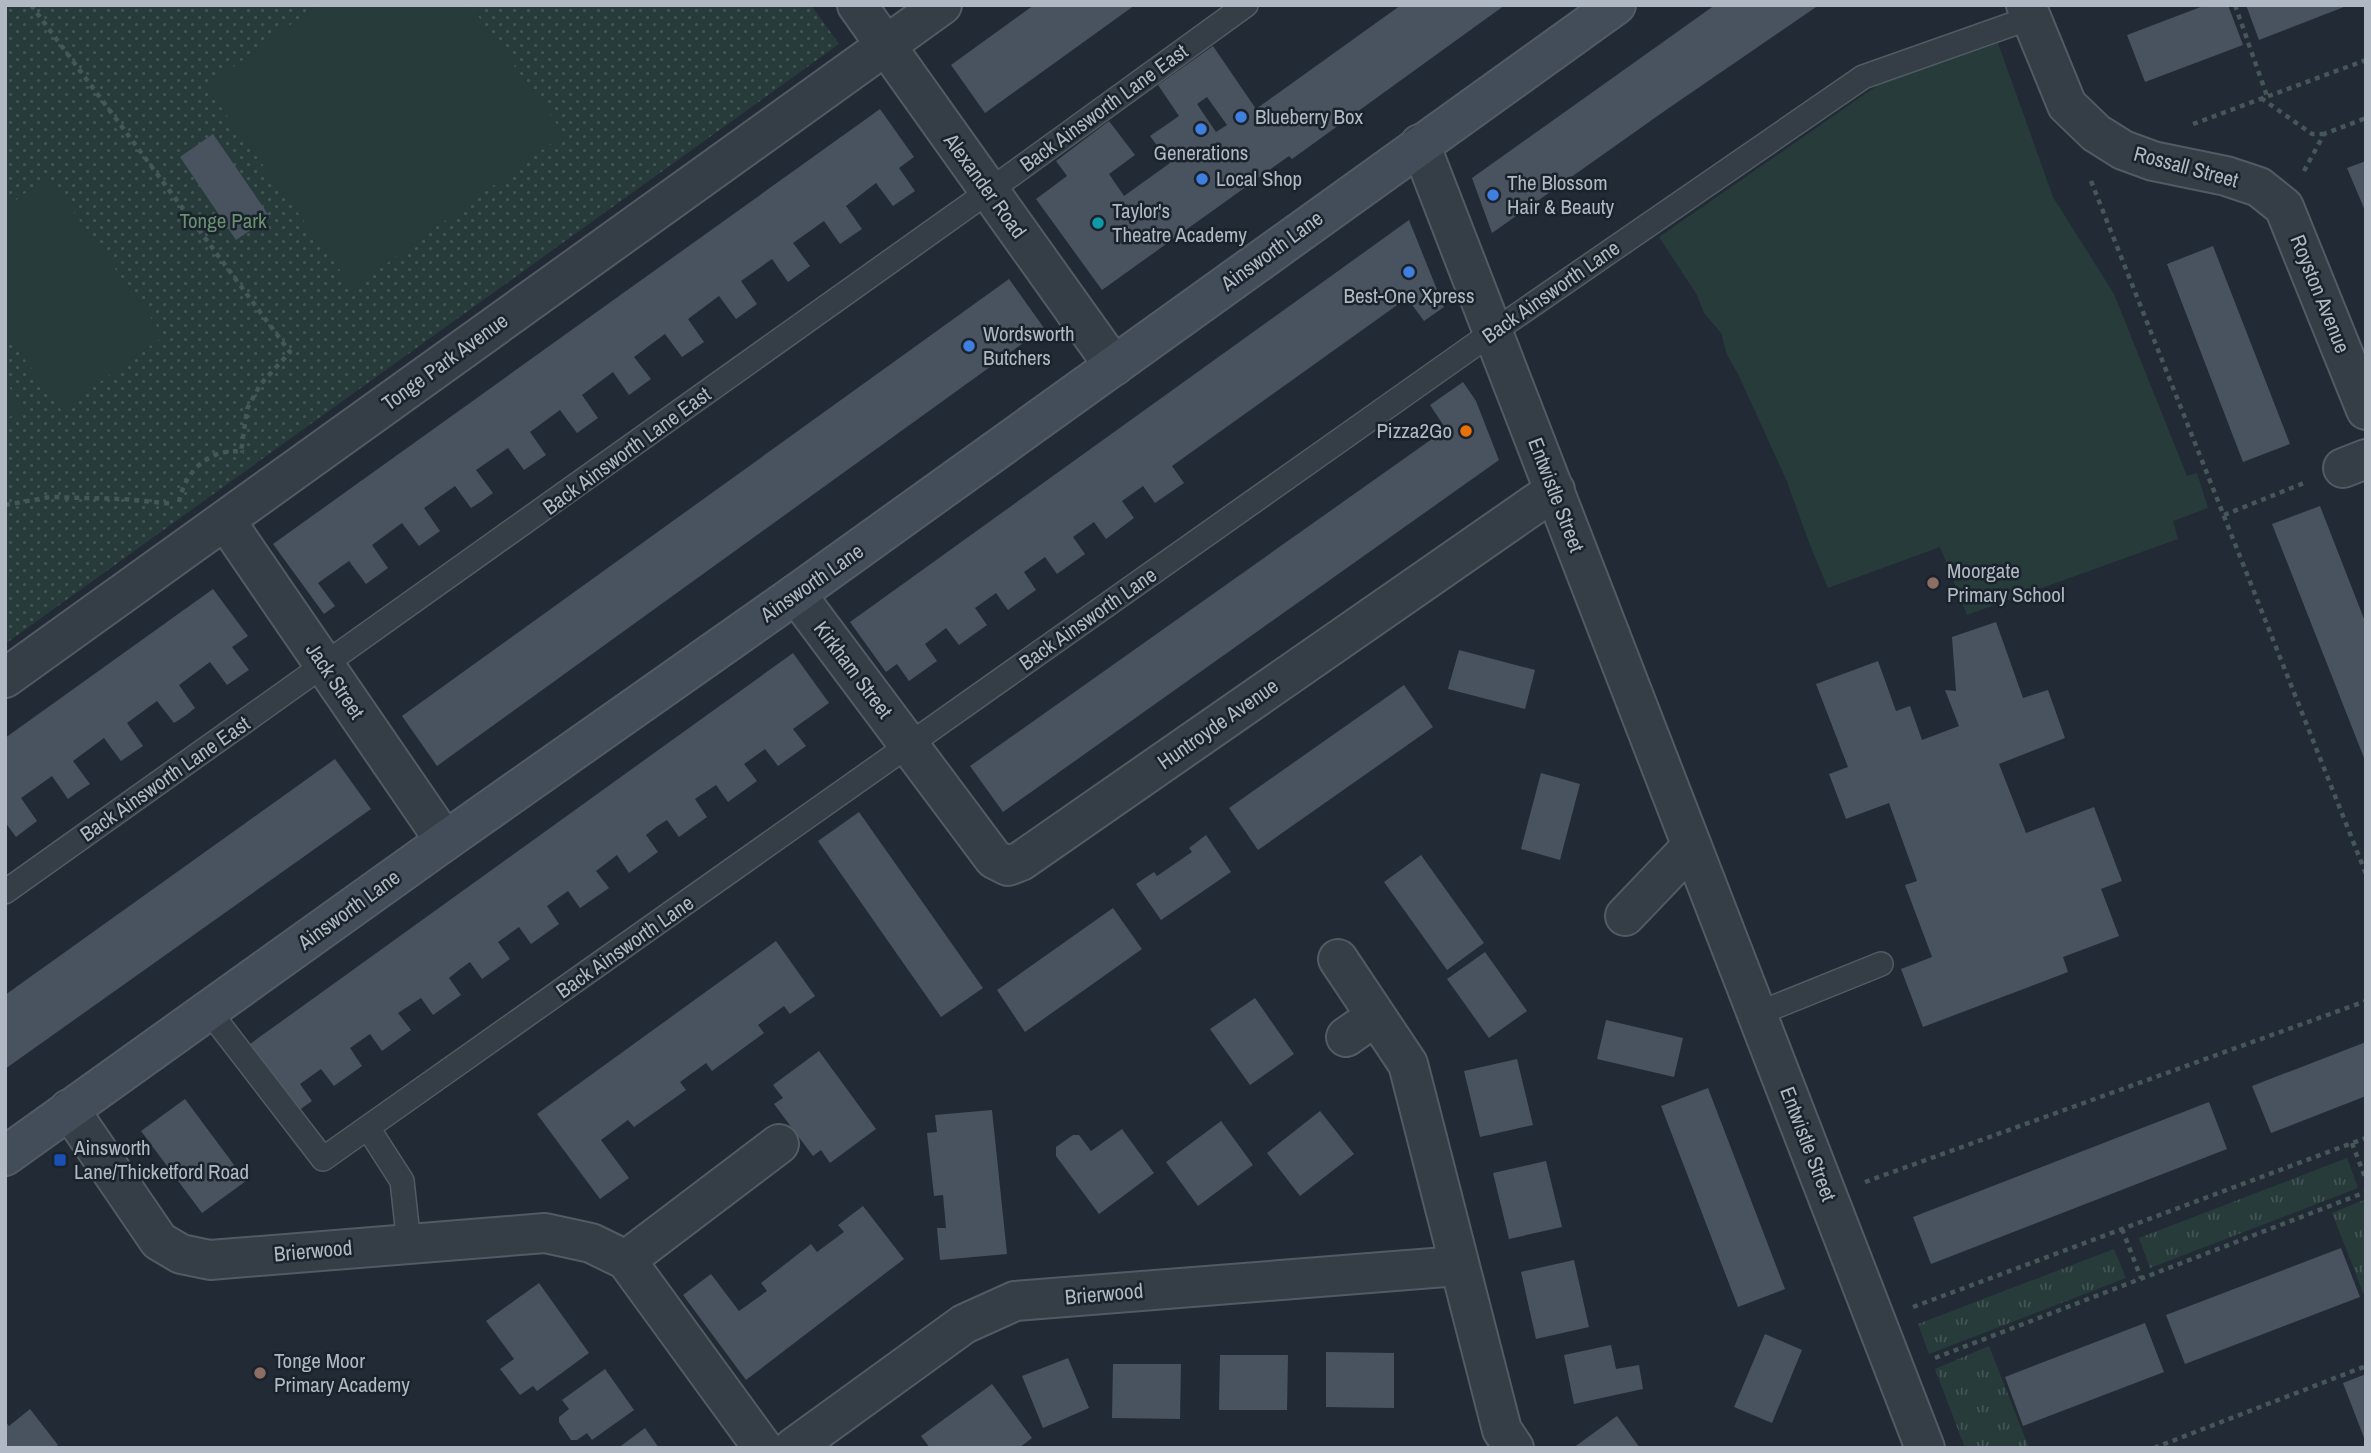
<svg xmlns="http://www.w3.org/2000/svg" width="2371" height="1453" font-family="'Archivo Narrow',sans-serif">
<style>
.grass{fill:url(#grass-tufts)}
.park{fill:url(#park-dots)}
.garden{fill:#273b3a}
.building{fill:#48535f;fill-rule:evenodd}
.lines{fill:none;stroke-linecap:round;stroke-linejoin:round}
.lane-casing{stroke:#525b64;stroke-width:26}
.street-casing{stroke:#525b64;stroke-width:42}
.secondary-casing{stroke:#525b64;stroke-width:42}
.path{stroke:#455758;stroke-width:4.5;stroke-dasharray:5 5;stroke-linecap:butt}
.lane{stroke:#353d46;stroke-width:23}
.street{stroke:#353d46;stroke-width:38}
.secondary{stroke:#434d59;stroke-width:38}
.shop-dot{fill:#3f7fe0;stroke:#1a222b;stroke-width:2.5}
.culture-dot{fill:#0f9aa8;stroke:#1a222b;stroke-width:2.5}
.food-dot{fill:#e8710a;stroke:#1a222b;stroke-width:2.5}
.education-dot{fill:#8d6e63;stroke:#1a222b;stroke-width:2.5}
.transit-dot{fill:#1a4fb4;stroke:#1a222b;stroke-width:2.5}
.labels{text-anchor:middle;stroke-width:5;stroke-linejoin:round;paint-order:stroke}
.street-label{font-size:21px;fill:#afb8c3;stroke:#1a222b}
.poi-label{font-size:21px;fill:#afb8c3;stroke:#1a222b;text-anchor:start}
.park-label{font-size:21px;fill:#699170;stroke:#1a222b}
</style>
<defs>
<pattern id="grass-tufts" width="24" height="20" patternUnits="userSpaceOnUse" patternTransform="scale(1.75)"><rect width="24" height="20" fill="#273b3a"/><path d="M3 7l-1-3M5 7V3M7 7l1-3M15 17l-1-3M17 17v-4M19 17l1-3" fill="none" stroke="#455"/></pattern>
<pattern id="park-dots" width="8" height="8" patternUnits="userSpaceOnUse" patternTransform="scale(1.75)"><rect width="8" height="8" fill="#273b3a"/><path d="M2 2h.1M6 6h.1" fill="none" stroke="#455" stroke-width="1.8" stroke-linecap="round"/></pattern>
</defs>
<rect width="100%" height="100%" fill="#222b35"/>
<path class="grass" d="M2347,1158L2358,1188L2150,1268L2139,1238Z
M2366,1199V1300L2332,1213Z
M2114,1249L2126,1278L1929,1354L1918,1324Z
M1989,1346L2029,1448H1965L1935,1369Z"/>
<path class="park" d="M5,5H811L839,44L5,644Z"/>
<path class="garden" d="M317,5H470L564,134L353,288L206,87Z
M1998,43L2053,197L2114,294L2187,476L2197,473L2208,508L2173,521L2178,539L1967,615L1940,547L1828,588L1810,545L1786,479L1738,374L1727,355L1721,333L1704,313L1697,295L1659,237L1878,85Z
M48,177L164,336L61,410L5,332V208Z
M5,381L23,408L5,420Z"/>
<path class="building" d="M1034,5H1135L985,113L951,65Z
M1401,5H1505L1292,159L1289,156L1102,290L1036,199L1067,176L1056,161L1109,121L1135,155L1109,174L1124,196L1170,163L1150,136L1179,116L1158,85L1213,46L1256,109ZM1207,97L1227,125L1216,132L1197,104Z
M1715,5H1819L1666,110L1492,233L1472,178Z
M2206,5H2228L2243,45L2145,82L2127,35Z
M2246,5H2349L2259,40Z
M880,109L914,157L899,168L915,191L893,206L876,183L846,206L862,229L840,244L824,221L793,243L810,266L788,282L772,259L741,281L757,304L736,319L719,296L688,319L704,342L682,357L665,334L634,357L651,379L629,395L613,372L582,395L598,418L577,433L560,410L530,432L546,455L524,470L508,448L476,470L493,493L482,501L471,508L455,486L424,508L440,531L419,546L402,523L372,545L388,568L366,584L349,561L318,583L335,606L324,614L273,544Z
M213,134L270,217L236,240L180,157Z
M2366,161V213L2347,168Z
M1409,220L1444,307L1424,321L1407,298L1172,466L1184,483L1155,503L1143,486L1122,501L1134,518L1106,539L1094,522L1073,537L1085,554L1057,574L1045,557L1024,572L1036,590L1008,610L996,593L975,608L987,625L959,645L946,628L925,644L937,661L909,681L897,664L886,672L850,622Z
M2213,246L2290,444L2243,462L2167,264Z
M1009,279L1044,328L437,766L402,716Z
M1463,382L1476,401L1499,460L1003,812L970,766L1446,429L1430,405Z
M2320,506L2366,624V763L2272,524Z
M213,589L248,636L232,647L249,670L227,685L210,662L179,685L195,708L185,716L174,723L157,701L127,723L143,746L121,761L104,738L73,761L90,784L79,791L68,799L52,776L21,798L37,821L16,837L5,822V738Z
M1996,622L2023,698L2048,690L2065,738L1999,764L2026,833L2094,807L2122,881L2101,889L2119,936L2063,957L2068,972L1923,1027L1901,969L1932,957L1905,885L1917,881L1889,803L1846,819L1829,774L1848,767L1816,684L1878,661L1896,711L1910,706L1922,740L1959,726L1945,690L1956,691L1952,637Z
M1459,650L1535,670L1525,709L1448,689Z
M793,653L829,703L793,729L806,746L778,766L765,749L744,764L757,781L728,802L716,785L695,799L707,817L679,837L667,820L656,827L646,835L658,852L629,873L617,855L596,871L609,888L580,908L568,891L547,906L559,924L531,944L519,927L498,942L510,959L482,979L470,962L459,970L449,978L461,995L433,1015L421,998L398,1013L411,1030L382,1051L370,1034L350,1048L362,1066L334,1086L321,1069L300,1084L312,1101L298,1111L250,1044Z
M1404,685L1433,727L1258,850L1229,808Z
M335,759L371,809L5,1069V995Z
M1541,773L1580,784L1560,860L1521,849Z
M859,812L983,988L941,1017L818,841Z
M1206,835L1231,872L1161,920L1136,884L1154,872L1157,876L1192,852L1189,848Z
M1421,855L1484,943L1447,970L1384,882Z
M1113,908L1142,949L1025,1032L997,990Z
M776,941L815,996L790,1014L784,1006L758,1025L764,1033L712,1071L706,1063L680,1082L686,1090L634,1127L628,1120L601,1140L629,1178L600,1199L537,1114Z
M1485,952L1527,1011L1489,1038L1447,979Z
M1255,998L1294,1054L1250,1085L1210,1029Z
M1606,1020L1683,1038L1674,1077L1597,1059Z
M2366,1042V1096L2271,1133L2252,1086Z
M819,1051L876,1129L830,1163L821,1150L813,1156L774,1104L783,1098L773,1085Z
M1517,1059L1533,1125L1480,1137L1464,1071Z
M1708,1088L1785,1289L1738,1307L1661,1106Z
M185,1099L246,1181L202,1213L141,1131Z
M2209,1102L2227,1149L1931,1264L1913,1217Z
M992,1110L1007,1254L940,1260L937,1228H946L943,1195L934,1196L927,1133L937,1132L935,1115Z
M1320,1111L1354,1154L1300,1196L1267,1153Z
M1221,1121L1253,1165L1198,1206L1166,1162Z
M1122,1129L1154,1173L1099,1214L1056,1156V1147L1073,1135H1079L1091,1151Z
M1546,1161L1562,1227L1509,1239L1493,1173Z
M863,1206L904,1259L746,1380L683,1295L711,1274L739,1311L767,1291L761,1283L811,1244L817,1252L844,1232L838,1225Z
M2341,1248L2360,1297L2185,1364L2166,1315Z
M1574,1260L1589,1327L1536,1339L1521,1272Z
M539,1283L589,1353L537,1391L533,1386L520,1395L500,1369L514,1359L486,1321Z
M2145,1323L2164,1372L2023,1426L2005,1377Z
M1765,1334L1802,1350L1772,1423L1734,1407Z
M1611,1345L1616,1369L1639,1365L1643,1389L1574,1404L1564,1355Z
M1326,1352L1394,1353V1408L1326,1407Z
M1220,1355H1288L1287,1410H1219Z
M1068,1358L1089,1408L1043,1428L1022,1376Z
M1113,1364H1181L1180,1419L1112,1418Z
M605,1369L634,1410L592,1440L587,1433L577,1440H571L559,1422V1417L569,1409L562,1400Z
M2366,1374V1443L2343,1383Z
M992,1384L1032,1438L1019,1448H930L921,1436Z
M30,1409L58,1445L54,1448H5V1421L9,1426Z
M1617,1416L1640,1448H1573Z
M645,1428L659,1448H618Z"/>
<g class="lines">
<g class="lane-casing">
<path id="lane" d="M5,892L989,191L1246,5
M209,1011L323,1159L1493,332L1863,77L2030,18
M1757,1014L1881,964
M368,1128L402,1181L409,1244"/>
</g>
<g class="street-casing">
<path id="street" d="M857,5L1114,366
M2026,5L2067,105L2096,133L2123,150L2153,161L2226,176L2259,187L2284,207L2366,410
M1420,144L1925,1448
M2343,468L2366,459
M225,520L445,841
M796,594L994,859L1008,866L1021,861L1555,490
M5,678L942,5
M1625,916L1692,846
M1338,959L1408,1064L1502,1430L1514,1448
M1346,1037L1376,1016
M69,1109L159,1241L181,1254L210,1260L545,1233L591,1243L626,1260L763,1448
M626,1260L779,1144
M793,1448L964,1324L1015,1301L1458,1266"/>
</g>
<g class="secondary-casing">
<path id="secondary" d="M5,1156L445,841L796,594L1616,5"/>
</g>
<path class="path" d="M31,5L290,352L260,385L247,409L241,452
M2235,5L2267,96
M2261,98L2312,134H2324
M2193,124L2366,60
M2304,171L2324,134L2366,118
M2091,181L2366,874
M179,502C185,470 211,447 244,452
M5,505L50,497L123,499L174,504
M2224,515L2304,483
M2352,1143L2366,1180
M1865,1182L2366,1001
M2122,1229L2141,1278
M1913,1307L2366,1138
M1935,1358L2366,1192
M2154,1448L2366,1366"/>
<use href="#lane" class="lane"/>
<use href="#street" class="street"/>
<use href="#secondary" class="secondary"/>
</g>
<g class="shop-dot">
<circle cx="1241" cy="117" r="7"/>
<circle cx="1201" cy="129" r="7"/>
<circle cx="1202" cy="179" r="7"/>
<circle cx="1493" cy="195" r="7"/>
<circle cx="1409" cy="272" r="7"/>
<circle cx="969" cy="346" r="7"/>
</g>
<circle class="culture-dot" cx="1098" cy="223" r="7"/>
<circle class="food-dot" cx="1466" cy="431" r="7"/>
<g class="education-dot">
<circle cx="1933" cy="583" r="7"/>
<circle cx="260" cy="1373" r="7"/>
</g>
<rect class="transit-dot" x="53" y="1153" width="14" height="14" rx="3.5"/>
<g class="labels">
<g class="street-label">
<text transform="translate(1104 108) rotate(-36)" y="7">Back Ainsworth Lane East</text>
<text transform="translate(2186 167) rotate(15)" y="7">Rossall Street</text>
<text transform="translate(985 186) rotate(54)" y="7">Alexander Road</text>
<text transform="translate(1272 251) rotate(-36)" y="7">Ainsworth Lane</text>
<text transform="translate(1551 292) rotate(-35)" y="7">Back Ainsworth Lane</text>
<text transform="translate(2320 294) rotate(68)" y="7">Royston Avenue</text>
<text transform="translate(445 362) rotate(-36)" y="7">Tonge Park Avenue</text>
<text transform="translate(627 451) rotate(-36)" y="7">Back Ainsworth Lane East</text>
<text transform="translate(1556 495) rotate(69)" y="7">Entwistle Street</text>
<text transform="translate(812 583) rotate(-35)" y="7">Ainsworth Lane</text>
<text transform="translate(1088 619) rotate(-35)" y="7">Back Ainsworth Lane</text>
<text transform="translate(853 670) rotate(53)" y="7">Kirkham Street</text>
<text transform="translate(335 681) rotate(56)" y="7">Jack Street</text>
<text transform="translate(1218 724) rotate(-35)" y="7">Huntroyde Avenue</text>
<text transform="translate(165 779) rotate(-35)" y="7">Back Ainsworth Lane East</text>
<text transform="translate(349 910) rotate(-36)" y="7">Ainsworth Lane</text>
<text transform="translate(625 947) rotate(-35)" y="7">Back Ainsworth Lane</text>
<text transform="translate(1808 1144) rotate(69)" y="7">Entwistle Street</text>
<text transform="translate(313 1251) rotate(-5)" y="7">Brierwood</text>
<text transform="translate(1104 1294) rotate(-5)" y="7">Brierwood</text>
</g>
<g class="poi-label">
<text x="1255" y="124">Blueberry Box</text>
<text x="1201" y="160" text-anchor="middle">Generations</text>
<text x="1216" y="186">Local Shop</text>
<text x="1507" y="190">The Blossom<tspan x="1507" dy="24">Hair &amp; Beauty</tspan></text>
<text x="1112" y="218">Taylor's<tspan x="1112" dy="24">Theatre Academy</tspan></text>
<text x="1409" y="303" text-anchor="middle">Best-One Xpress</text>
<text x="983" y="341">Wordsworth<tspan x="983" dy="24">Butchers</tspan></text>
<text x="1452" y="438" text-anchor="end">Pizza2Go</text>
<text x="1947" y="578">Moorgate<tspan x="1947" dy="24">Primary School</tspan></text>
<text x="74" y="1155">Ainsworth<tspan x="74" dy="24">Lane/Thicketford Road</tspan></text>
<text x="274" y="1368">Tonge Moor<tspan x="274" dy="24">Primary Academy</tspan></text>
</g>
<g class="park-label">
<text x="223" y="228">Tonge Park</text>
</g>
</g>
<rect width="2371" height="1453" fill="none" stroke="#afb8c3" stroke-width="14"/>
</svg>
